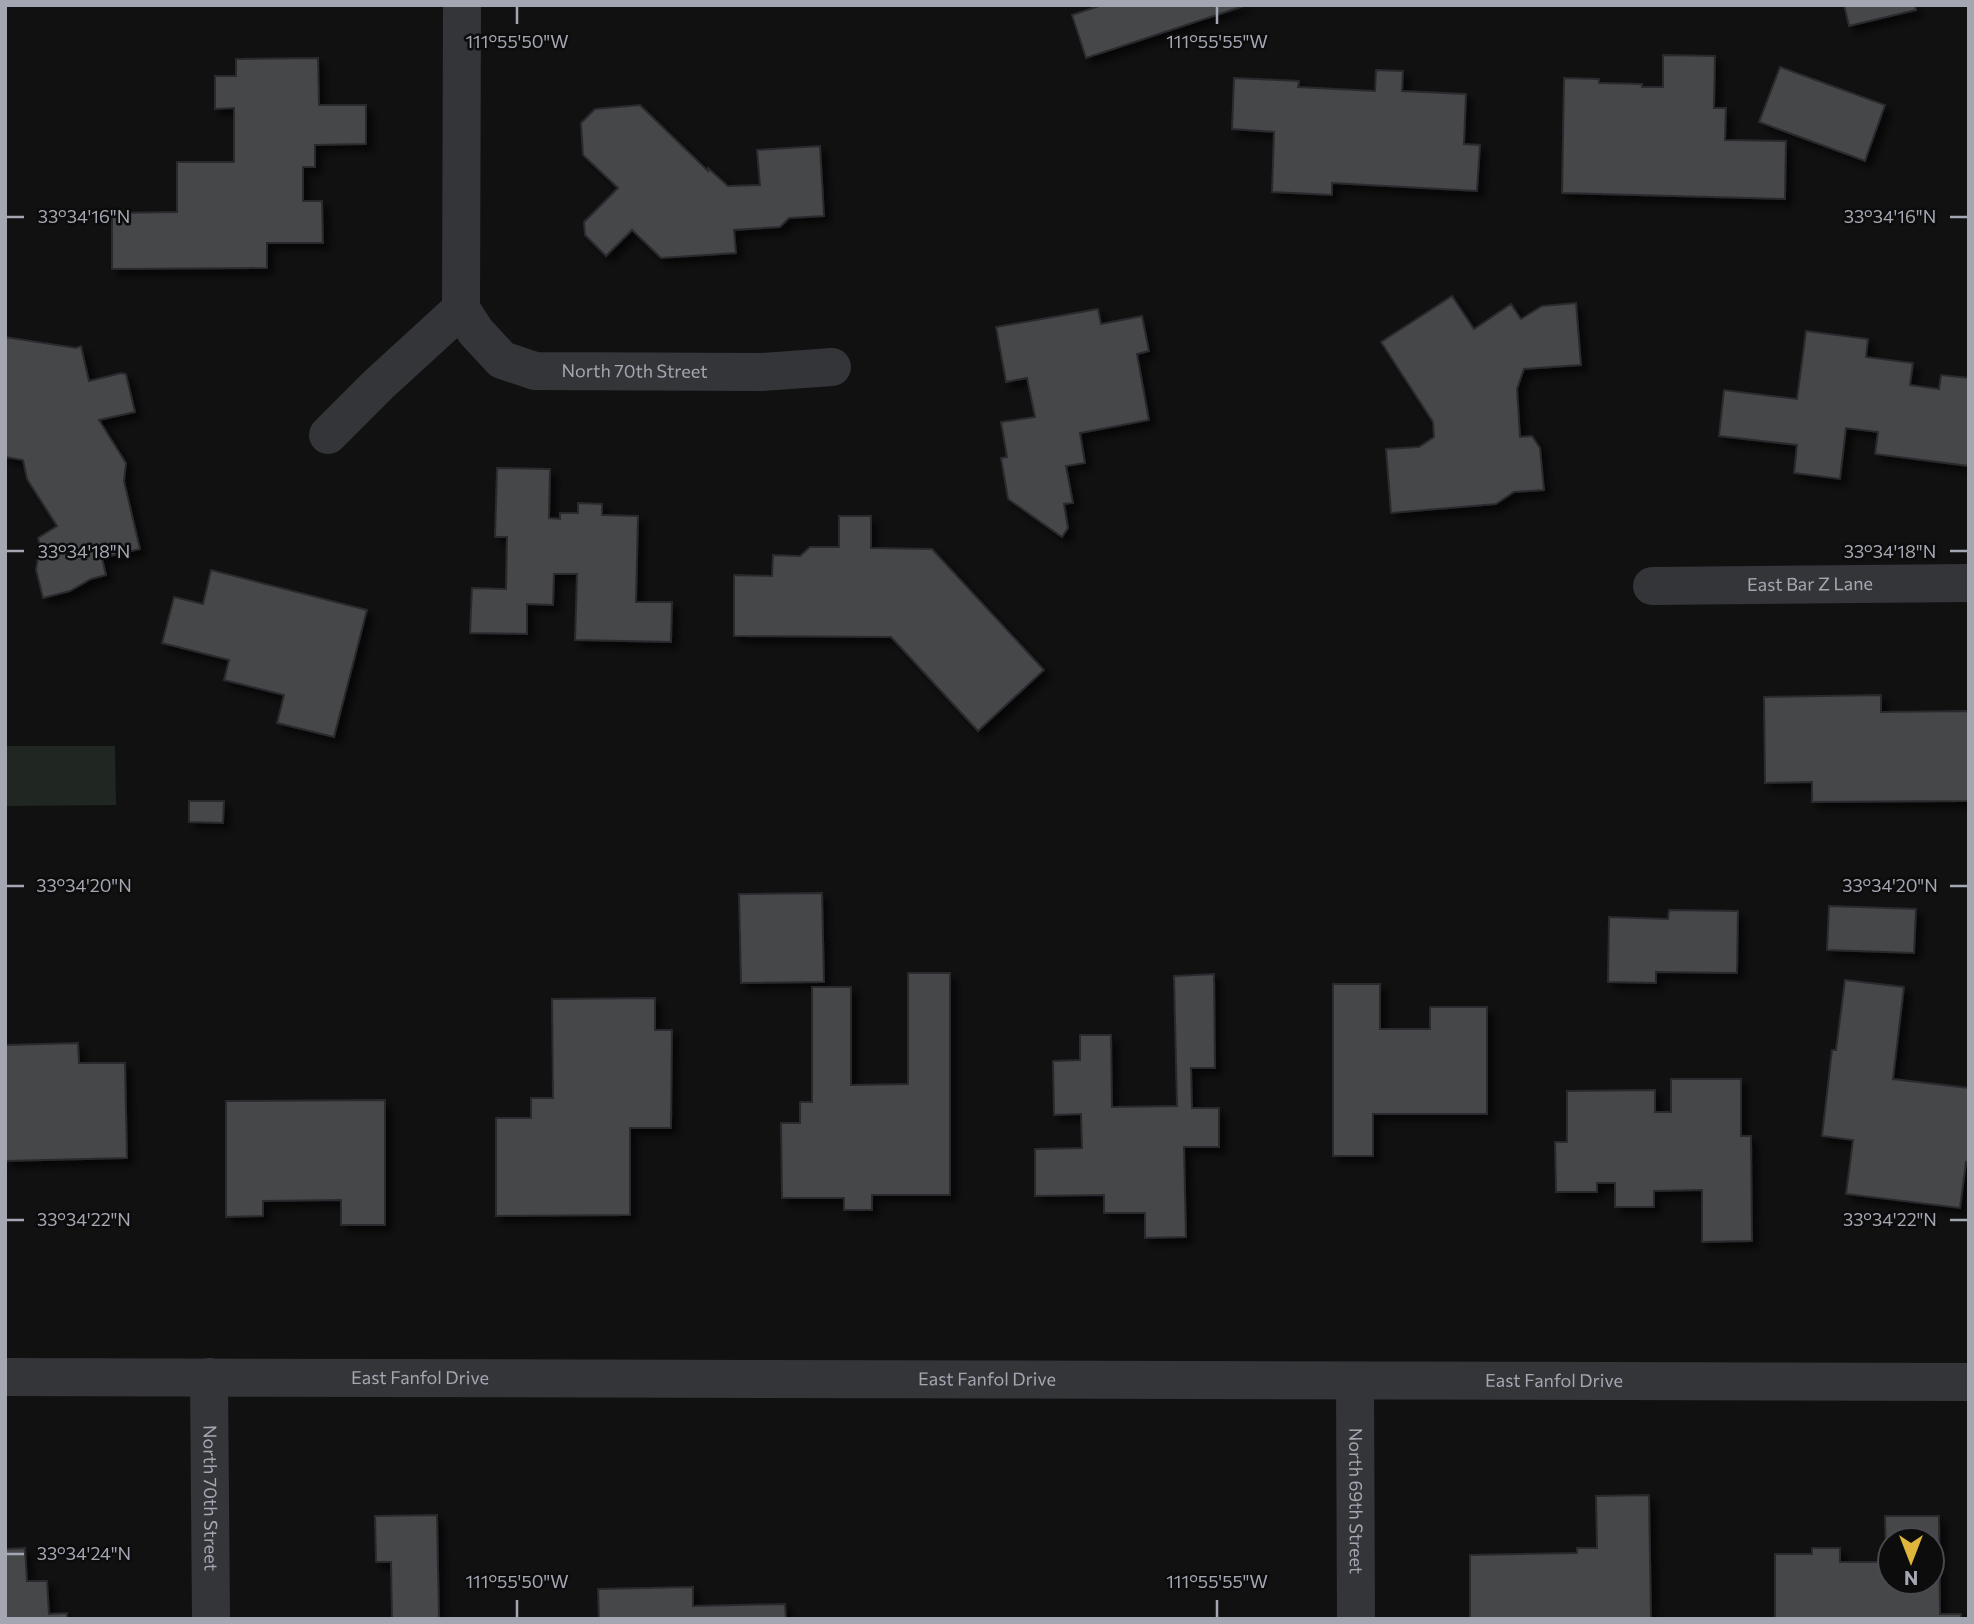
<svg xmlns="http://www.w3.org/2000/svg" width="1974" height="1624" font-family="Commissioner,sans-serif">
<style>
.green{fill:#202621}
.building{fill:#45464a;stroke:#2b2b2e;stroke-width:2;fill-rule:evenodd;filter:url(#shadow)}
.lines{fill:none;stroke-linecap:round;stroke-linejoin:round}
.minor{stroke:#343539;stroke-width:38}
.ticks{fill:none;stroke:#a4a7b2;stroke-width:2.5}
.labels{text-anchor:middle;stroke-width:5;stroke-linejoin:round;paint-order:stroke}
.street-label{font-size:18px;fill:#a4a7b2;stroke:#0c0c0d}
.ticks-label{font-size:18px;text-anchor:middle;fill:#a4a7b2;stroke:#0c0c0d;stroke-width:5;stroke-linejoin:round;paint-order:stroke}
</style>
<defs>
<filter id="shadow"><feDropShadow dx="6" dy="6" stdDeviation="3.5" flood-color="#0009"/></filter>
</defs>
<rect width="100%" height="100%" fill="#111112"/>
<path class="green" d="M5,746H115L116,805L5,806Z"/>
<path class="building" d="M1102,5H1247L1086,58L1072,15Z
M1844,5H1915L1916,10L1849,26Z
M1663,55L1715,56L1714,108H1726L1725,140L1786,141L1785,199L1562,193L1564,78L1599,79V83L1642,84V87H1663Z
M318,58L319,105H366V144L315,145V167H303V201H322L323,243H267V268L112,269V213L177,212V162H234V108L215,109V76H236V59Z
M1780,67L1885,105L1865,161L1759,122Z
M1376,70L1403,71L1402,91L1466,94L1464,144L1480,145L1477,191L1332,183V195L1272,192L1274,132L1232,129L1234,78L1299,81L1298,87L1375,91Z
M640,105L708,171V168L728,186L760,185L757,150L820,146L824,216L789,218L780,227L734,230L736,253L661,258L632,230L606,256L585,235L584,222L618,188L583,155L581,123L595,109Z
M1452,296L1474,329L1511,304L1521,319L1542,306L1576,303L1581,365L1524,369L1517,389L1520,437L1532,436L1540,448L1544,490L1514,492L1496,504L1391,513L1386,449L1419,447L1434,437L1433,422L1381,342Z
M1098,309L1101,324L1142,316L1149,351L1137,354L1149,420L1080,433L1085,463L1066,466L1073,503L1064,504L1068,528L1062,537L1008,499L1001,458L1007,457L1001,422L1035,417L1027,378L1006,382L996,327Z
M1806,331L1868,339L1866,357L1913,363L1910,385L1939,389L1941,375L1969,378V466L1875,454L1878,432L1846,428L1840,479L1794,473L1797,445L1719,436L1724,390L1797,399Z
M5,337L76,348L81,346L89,381L121,373L126,374L135,412L99,420L126,463L124,481L140,549L102,558L106,575L91,579L70,591L43,598L36,570L40,546L38,538L57,526L27,479L23,460L5,457Z
M497,468L550,469L549,518L560,519V513H578V503L602,504V515L638,516L636,602H672L671,642L575,640L577,574H554L553,605L527,604V634L470,633L472,588L506,589L507,537H495Z
M839,516H871V548L932,549L1044,670L978,731L891,637L734,636V575L772,576L773,555L800,556L810,547H839Z
M211,570L367,610L334,737L277,723L284,695L224,680L229,660L162,643L174,597L203,604Z
M1881,695V712L1969,711V801L1812,802V782L1765,783L1764,697Z
M189,801H224L223,823L189,822Z
M822,893L824,982L741,983L739,894Z
M1829,906L1916,909L1914,953L1827,950Z
M1669,910L1738,911L1737,973L1656,972V983L1608,982L1609,917L1668,919Z
M908,973H950V1195H872V1210H844V1198H782L781,1123H800V1102H812V987H851V1085L908,1084Z
M1214,974L1215,1068H1191L1192,1108H1219V1147H1184L1186,1237L1145,1238V1213H1104V1195L1035,1196V1149L1082,1148L1081,1114L1054,1115L1053,1061L1080,1060V1035H1111L1112,1107L1177,1106L1174,976Z
M1845,980L1904,987L1893,1079L1969,1088V1163L1966,1162L1960,1208L1846,1194L1853,1140L1822,1136L1832,1050H1836Z
M1333,984H1380V1029H1430V1007H1487V1114H1373V1156H1333Z
M655,998V1030H672L671,1128H630V1215L496,1216V1118H531V1098H553L552,999Z
M78,1043L79,1063H125L127,1158L5,1161V1045Z
M1671,1079H1741V1136H1751L1752,1241L1702,1242V1190L1654,1191V1207H1615V1183H1597V1192H1556L1555,1142H1567V1091L1655,1090V1112H1671Z
M385,1100V1225H341V1200L263,1201V1216L226,1217V1101Z
M1649,1495L1651,1619H1470V1555L1577,1553V1548H1597L1596,1496Z
M437,1515L439,1619H392L391,1562H376L375,1516Z
M1885,1516H1939L1940,1614H1961V1619H1775V1554H1812V1548H1840V1562H1886ZM1890,1540H1932V1582H1890Z
M25,1548L27,1581H47L49,1614L67,1613V1619H5V1549Z
M693,1587V1606L785,1604L786,1619H599L598,1589Z"/>
<g class="lines">
<g class="minor">
<path id="s1" d="M461,309L476,332L502,360L535,371L761,372L832,367"/>
<path d="M328,435L379,384L461,309L462,5"/>
<path id="s2" d="M1652,586L1969,583"/>
<path id="s3" d="M5,1377L1969,1382"/>
<path id="s4" d="M209,1377L211,1619"/>
<path id="s5" d="M1355,1382L1356,1619"/>
</g>
</g>
<path class="ticks" d="M517,7V24M1217,7V24M7,217H24M1950,217H1967M7,551H24M1950,551H1967M7,886H24M1950,886H1967M7,1220H24M1950,1220H1967M7,1554H24M517,1600V1617M1217,1600V1617"/>
<g class="labels">
<g class="street-label">
<text dy="6" stroke="none"><textPath href="#s1" startOffset="200">North 70th Street</textPath></text>
<text dy="6" stroke="none"><textPath href="#s2" startOffset="158">East Bar Z Lane</textPath></text>
<text dy="6" stroke="none"><textPath href="#s3" startOffset="415">East Fanfol Drive</textPath></text>
<text dy="6" stroke="none"><textPath href="#s3" startOffset="982">East Fanfol Drive</textPath></text>
<text dy="6" stroke="none"><textPath href="#s3" startOffset="1549">East Fanfol Drive</textPath></text>
<text dy="6" stroke="none"><textPath href="#s4" startOffset="121">North 70th Street</textPath></text>
<text dy="6" stroke="none"><textPath href="#s5" startOffset="119">North 69th Street</textPath></text>
</g>
</g>
<g class="ticks-label">
<text x="517" y="48">111°55'50"W</text>
<text x="1217" y="48">111°55'55"W</text>
<text x="1890" y="223">33°34'16"N</text>
<text x="84" y="223">33°34'16"N</text>
<text x="1890" y="558">33°34'18"N</text>
<text x="84" y="558">33°34'18"N</text>
<text x="1890" y="892">33°34'20"N</text>
<text x="84" y="892">33°34'20"N</text>
<text x="1890" y="1226">33°34'22"N</text>
<text x="84" y="1226">33°34'22"N</text>
<text x="84" y="1560">33°34'24"N</text>
<text x="517" y="1588">111°55'50"W</text>
<text x="1217" y="1588">111°55'55"W</text>
</g>
<rect width="1974" height="1624" fill="none" stroke="#a4a7b2" stroke-width="14"/>
<g transform="translate(1911 1561) rotate(180)"><circle r="33" fill="#0c0c0d" stroke="#494a4f" stroke-width="2"/>
<path d="M0-5L12 26L0 18L-12 26Z" fill="#e0b53b"/>
<text y="-10" font-size="19" font-weight="bold" text-anchor="middle" fill="#a4a7b2">N</text>
</g>
</svg>
